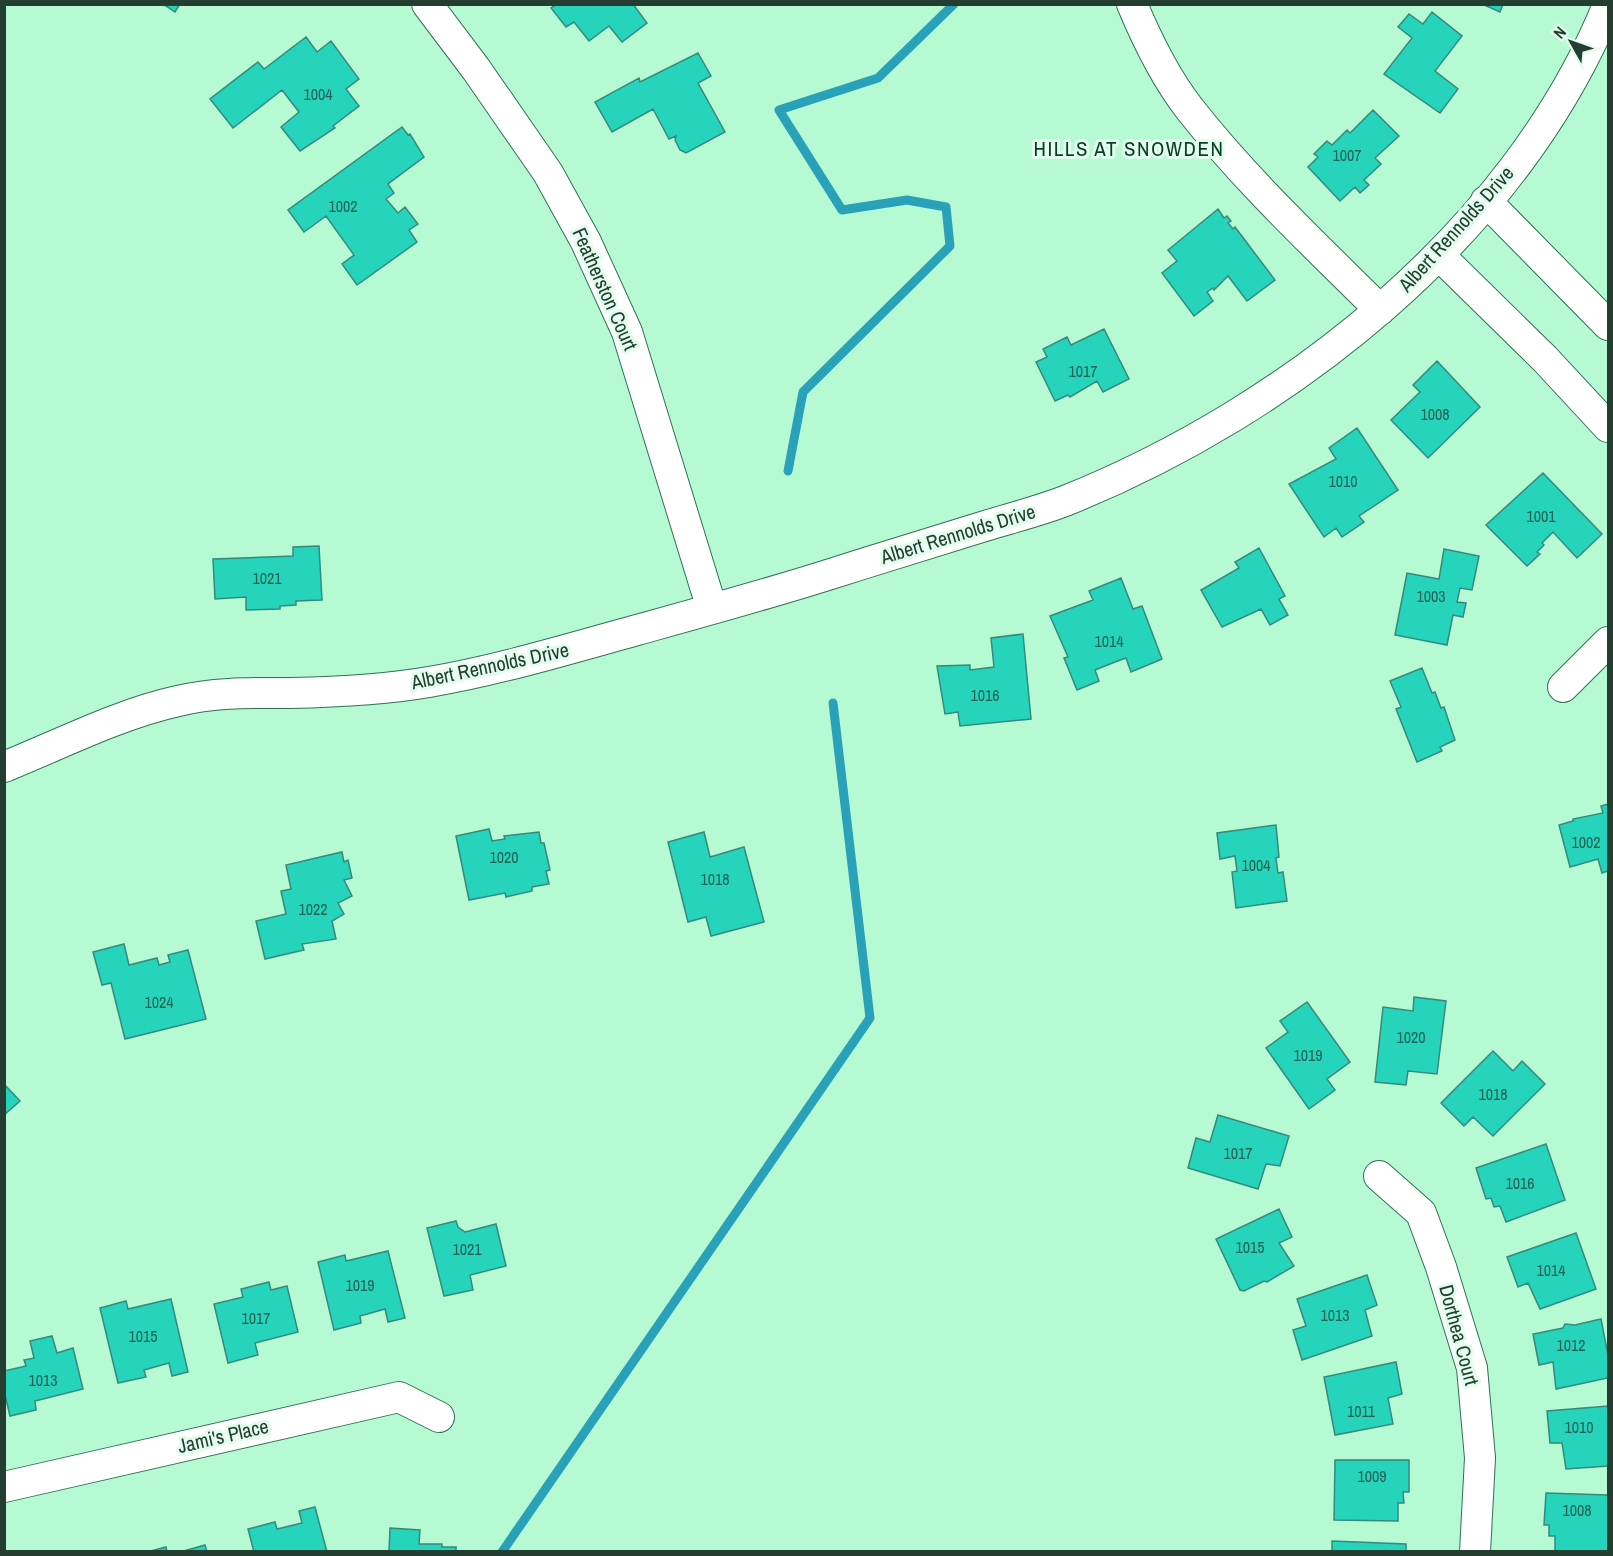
<svg xmlns="http://www.w3.org/2000/svg" width="1613" height="1556" font-family="'Archivo Narrow',sans-serif">
<style>
.lines{fill:none;stroke-linecap:round;stroke-linejoin:round}
.stream{stroke:#29a1b9;stroke-width:9}
.building{fill:#26d3bb;stroke:#358a7b;stroke-width:1.5}
.minor-casing{stroke:#307152;stroke-width:32}
.minor{stroke:#fff;stroke-width:30}
.labels{text-anchor:middle;stroke-width:6;stroke-linejoin:round;paint-order:stroke}
.number-label{font-size:16px;fill:#246353}
.street-label{font-size:20px;fill:#233e30;stroke:#e2fced}
.neighbourhood-label{font-size:21px;letter-spacing:1.5px;fill:#083e27;stroke:#e2fced}
</style>
<rect width="100%" height="100%" fill="#b6fad4"/>
<g class="lines">
<path class="stream" d="M788,471L803,392L950,246L946,207L907,200L842,210L779,110L878,78L954,4
M502,1552L870,1018L833,703"/>
</g>
<path class="building" d="M163,4H180L175,12Z
M557,4H633L647,23L622,42L609,26L589,41L574,22L566,27L551,8Z
M1482,4H1503L1500,12Z
M1432,12L1462,36L1435,71L1458,89L1440,113L1384,74L1412,38L1398,27L1409,14L1423,24Z
M306,37L317,52L331,41L359,79L346,89L359,106L333,126L335,128L300,151L281,127L299,112L282,90L233,128L210,99L258,62L264,69Z
M698,53L711,76L698,83L725,132L686,153L680,150L675,140L676,136L669,139L653,109L612,132L595,102L639,78L640,82Z
M1373,110L1399,136L1375,158L1381,164L1364,180L1369,185L1360,193L1355,187L1340,201L1308,167L1318,157L1314,154L1327,141L1332,145L1347,130L1350,133Z
M402,127L408,135L410,134L424,157L388,184L394,193L386,199L398,213L405,207L418,224L409,230L417,242L357,285L342,264L354,255L326,216L304,232L288,210Z
M1218,209L1224,218L1227,216L1231,221L1228,223L1233,229L1235,227L1275,280L1247,301L1228,276L1214,290L1213,288L1207,292L1213,301L1194,316L1162,273L1177,261L1168,250Z
M1104,329L1129,379L1103,392L1097,381L1070,397L1068,395L1055,401L1036,362L1047,357L1043,349L1067,337L1071,345Z
M1437,361L1480,407L1428,458L1391,420L1420,392L1413,385Z
M1357,428L1398,490L1359,516L1364,522L1342,537L1336,528L1324,537L1289,484L1336,459L1329,448Z
M1543,473L1602,534L1577,558L1553,532L1542,543L1544,545L1537,552L1540,554L1527,566L1486,525Z
M319,546L322,600L296,601V605L280,606V609L246,610V597L215,599L213,559L293,556V547Z
M1259,548L1285,596L1279,599L1288,615L1270,625L1261,609L1222,627L1201,590L1239,568L1235,562Z
M1444,549L1479,556L1472,590L1460,588L1457,602L1466,603L1463,617L1453,615L1447,645L1395,635L1407,573L1439,579Z
M1121,578L1133,609L1142,606L1162,659L1131,672L1126,658L1115,662L1095,670L1099,681L1077,690L1064,658L1068,657L1050,616L1093,600L1089,591Z
M1023,634L1031,719L960,726L958,712L945,714L937,666L970,665V670L994,667L991,638Z
M1422,668L1432,693L1435,692L1441,708L1444,707L1455,740L1440,747L1442,751L1417,762L1396,709L1401,707L1390,681Z
M1608,804V871L1602,873L1598,859L1570,867L1559,825L1573,821V819L1603,813L1601,806Z
M1276,825L1279,857L1276,858L1278,873L1283,872L1287,901L1236,908L1232,872L1237,871L1235,856L1220,859L1217,833Z
M489,829L492,841L505,839L504,836L539,832L541,843H544L550,870L546,871L549,884L532,887V891L506,897L505,893L469,900L456,836Z
M704,832L710,857L744,847L764,922L711,936L706,917L688,922L668,842Z
M342,852L344,862L348,860L352,878L344,880L352,896L338,903L344,914L332,921L336,939L302,944L304,950L265,959L256,921L286,914L281,891L291,889L286,865Z
M124,944L129,965L157,958L159,965L170,962L168,955L188,950L206,1019L125,1039L111,983L102,985L93,952Z
M1414,997L1446,1001L1437,1074L1408,1071L1406,1085L1375,1082L1383,1007L1413,1011Z
M1307,1002L1350,1062L1327,1079L1335,1090L1309,1109L1266,1048L1288,1032L1280,1021Z
M1493,1051L1513,1071L1522,1061L1545,1084L1493,1136L1473,1117L1464,1126L1441,1103Z
M4,1084L20,1101L4,1115Z
M1218,1115L1289,1136L1280,1166L1266,1164L1258,1189L1188,1168L1196,1138L1210,1142Z
M1546,1144L1565,1200L1506,1222L1500,1206L1494,1207L1491,1198L1486,1199L1476,1168Z
M1279,1209L1292,1237L1279,1243L1294,1266L1267,1282L1264,1281L1244,1291L1240,1290L1216,1239Z
M456,1221L458,1227L465,1232L496,1224L506,1266L470,1275L473,1290L444,1296L427,1228Z
M1576,1233L1596,1289L1540,1309L1528,1283L1518,1287L1507,1257Z
M388,1251L405,1318L388,1322L385,1309L360,1316L361,1323L334,1330L318,1262L345,1255L346,1261Z
M1367,1275L1377,1305L1365,1310L1372,1336L1302,1360L1293,1330L1306,1326L1297,1299Z
M269,1282L271,1290L287,1286L298,1332L255,1343L258,1355L228,1363L214,1304L243,1297L241,1289Z
M171,1299L188,1372L172,1376L169,1363L144,1370L146,1377L118,1383L100,1308L126,1301L128,1309Z
M1601,1319L1608,1355V1378L1556,1389L1553,1362L1539,1365L1533,1334L1563,1328L1565,1324L1575,1325Z
M52,1336L57,1353L73,1348L83,1389L35,1401L36,1410L10,1416L4,1391V1371L26,1366L24,1360L34,1358L30,1341Z
M1396,1362L1402,1394L1388,1398L1393,1424L1335,1435L1324,1377Z
M1608,1406V1466L1566,1469L1562,1443H1550L1547,1411Z
M1335,1460H1409V1492H1403L1404,1503H1398V1521L1334,1520Z
M1546,1493L1608,1495V1552H1555V1536H1549V1525H1544Z
M315,1507L327,1552H254L248,1529L275,1522L277,1529L302,1523L299,1511Z
M390,1528L420,1530L419,1544H442V1547H456V1552H389Z
M1332,1541L1406,1544V1552H1332Z
M205,1545L207,1552H180Z
M166,1547L167,1552H147Z"/>
<g class="lines">
<g class="minor-casing">
<path id="minor" d="M427,4L476,69L548,173L586,242L627,332L712,609
M1132,4C1147,40 1165,77 1189,108C1246,181 1315,245 1380,310
M1486,201L1608,325
M1439,255L1545,359L1608,427
M1563,687L1608,642
M4,767C61,744 119,714 178,701C215,692 253,693 290,693C336,692 383,690 429,682C499,670 568,649 637,630C702,612 768,594 834,573C884,557 934,542 985,526C1011,518 1039,511 1065,501C1289,411 1515,233 1608,5
M1379,1176L1421,1213L1441,1267L1472,1368L1480,1458L1475,1552
M4,1487L399,1397L439,1417"/>
</g>
<use href="#minor" class="minor"/>
</g>
<g class="labels">
<g class="number-label">
<text x="318" y="100">1004</text>
<text x="1347" y="161">1007</text>
<text x="343" y="212">1002</text>
<text x="1083" y="377">1017</text>
<text x="1435" y="420">1008</text>
<text x="1343" y="487">1010</text>
<text x="1541" y="522">1001</text>
<text x="267" y="584">1021</text>
<text x="1431" y="602">1003</text>
<text x="1109" y="647">1014</text>
<text x="985" y="701">1016</text>
<text x="1586" y="848">1002</text>
<text x="504" y="863">1020</text>
<text x="1256" y="871">1004</text>
<text x="715" y="885">1018</text>
<text x="313" y="915">1022</text>
<text x="159" y="1008">1024</text>
<text x="1411" y="1043">1020</text>
<text x="1308" y="1061">1019</text>
<text x="1493" y="1100">1018</text>
<text x="1238" y="1159">1017</text>
<text x="1520" y="1189">1016</text>
<text x="1250" y="1253">1015</text>
<text x="467" y="1255">1021</text>
<text x="1551" y="1276">1014</text>
<text x="360" y="1291">1019</text>
<text x="1335" y="1321">1013</text>
<text x="256" y="1324">1017</text>
<text x="143" y="1342">1015</text>
<text x="1571" y="1351">1012</text>
<text x="43" y="1386">1013</text>
<text x="1361" y="1417">1011</text>
<text x="1579" y="1433">1010</text>
<text x="1372" y="1482">1009</text>
<text x="1577" y="1516">1008</text>
</g>
<g class="street-label">
<text transform="translate(1456 229) rotate(-48)" y="7">Albert Rennolds Drive</text>
<text transform="translate(605 289) rotate(66)" y="7">Featherston Court</text>
<text transform="translate(958 534) rotate(-17)" y="7">Albert Rennolds Drive</text>
<text transform="translate(490 666) rotate(-12)" y="7">Albert Rennolds Drive</text>
<text transform="translate(1459 1335) rotate(75)" y="7">Dorthea Court</text>
<text transform="translate(223 1436) rotate(-13)" y="7">Jami's Place</text>
</g>
<g class="neighbourhood-label">
<text x="1129" y="156">HILLS AT SNOWDEN</text>
</g>
</g>
<rect width="1613" height="1556" fill="none" stroke="#233e30" stroke-width="12"/>
<g transform="translate(1571 42) rotate(310)" stroke="#e2fced" stroke-width="4.5" paint-order="stroke">
<path d="M0-4.5L10 22L0 15L-10 22Z" fill="#233e30"/>
<text y="-9" font-size="16" font-weight="bold" text-anchor="middle" fill="#233e30">N</text>
</g>
</svg>
